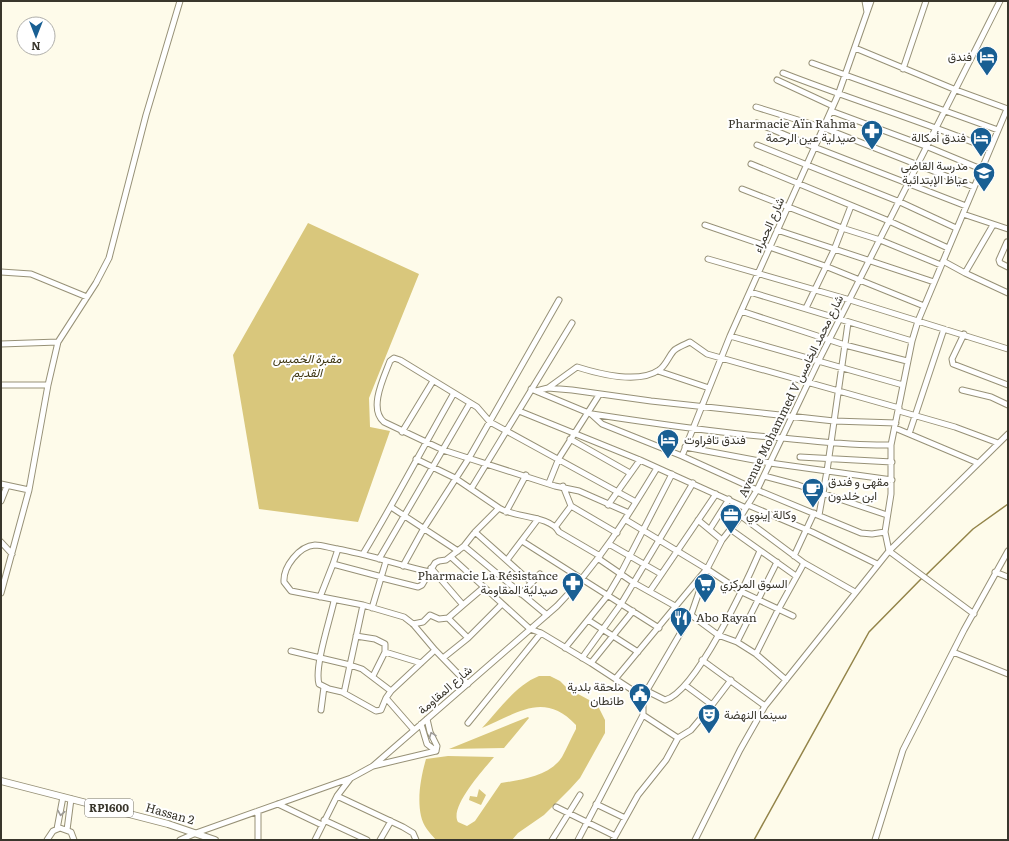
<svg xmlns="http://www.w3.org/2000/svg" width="1009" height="841" font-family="Literata,Vazirmatn,serif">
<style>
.green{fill:#d9c77c}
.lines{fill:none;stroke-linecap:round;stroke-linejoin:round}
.stream{stroke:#938449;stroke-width:1.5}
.minor-casing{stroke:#979177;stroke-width:7}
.major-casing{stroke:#979177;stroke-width:8}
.minor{stroke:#fff;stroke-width:5}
.major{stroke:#fff;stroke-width:6}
.oneway{stroke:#9c9a96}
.labels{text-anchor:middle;stroke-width:4;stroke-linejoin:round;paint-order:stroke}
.shield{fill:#fff;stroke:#74726b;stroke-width:1}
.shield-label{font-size:11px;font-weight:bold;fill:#39362c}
.poi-label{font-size:12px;fill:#39362c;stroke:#fff;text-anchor:end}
.street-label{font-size:12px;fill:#39362c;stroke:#fff}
.park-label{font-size:12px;font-style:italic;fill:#3f3713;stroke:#fff}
</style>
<rect width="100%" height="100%" fill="#fefbea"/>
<path class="green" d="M308,223L419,274L369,398L370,427L390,431L358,522L259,509L233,355Z
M539,676H550L560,681L567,688L591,701L599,708L605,720V733L580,778L570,789L544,815L518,833L512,840H436C430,833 423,826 421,816C417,798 421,776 426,759L448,756L494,757C484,769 449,807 458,822L467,826L475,821L501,783C521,780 550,776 562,757C567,748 571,738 576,729V725C544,691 518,713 482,728C499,710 516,685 539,676Z
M528,717L529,718L504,748L449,749Z
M479,789L486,795L481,805L469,800L470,796L477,797Z"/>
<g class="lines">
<path class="stream" d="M925,576L973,529L1008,504
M754,840L869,632L922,578"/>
<g class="minor-casing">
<path id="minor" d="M865,1L867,12
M855,48L956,90L1008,109
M812,63L998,130
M903,69L926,1
M783,73C852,100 922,121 990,149
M777,80L833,106
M756,107L824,128L974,187
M831,111L928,147L981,169
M757,123L814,147L966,206
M757,145L900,202L956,228
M751,164L889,221L948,248
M742,189L842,228L880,240L941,265
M963,214L1008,229
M705,225L825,266L924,306
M777,230L934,282
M1007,242L999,260L1000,263L1008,267
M708,259L850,300L1008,349
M943,261L965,273L1008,293
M1,272L31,274L87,297
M965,273L993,225
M750,292L912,341
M806,308L834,250L851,206
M741,311L845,345L907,361
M964,334L952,359L953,364L1008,385
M730,336L903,385
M1,344L58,342
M658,371L709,388
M1,385H48
M548,388L577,367C599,374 639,384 659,370C667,365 670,352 676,349C680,346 686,344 690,342L707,354L899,408
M531,389L591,414L602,424L682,456L757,490L861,533L872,534L885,532
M962,390L991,397L1008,405
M536,391L548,388L572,390L651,401L834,421L896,423
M519,411L640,460L746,508
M899,411L955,427L998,443
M592,414C651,423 710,432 770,437C810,440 850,446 891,445
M895,428L978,463
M402,432L433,381
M909,434L944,329
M570,439L630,473
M685,447L770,463L892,480
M682,456L730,336L838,95L871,1
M800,457L892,462
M416,459L455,478L499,508
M764,476L798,485L887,515
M549,483L559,458L599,395
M1,484L29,490
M471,489L572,323
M1,501L7,486
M608,505L640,460
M748,505L812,532L877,564
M571,506L617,533
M391,507L458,551
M506,512L526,475
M629,513L579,491L555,486L443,450L384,422C368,409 384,377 390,361L394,358L400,360L477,407L490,422L636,502
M819,515L827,471L848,323
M741,516L804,563L855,592
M626,520L707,569L742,592L793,616
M698,520L722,540
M556,526L571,506L563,486
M710,529L729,499
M730,529L796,576
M475,532L532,583
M522,541L659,628
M1,542L12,554
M609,544L661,574
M464,546L547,615
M338,549L333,564L382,577
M363,554C395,501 423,447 454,393
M794,556L814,513
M451,557L530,629L541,633L591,663L643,697
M379,559L470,403
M599,559L634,583L675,606
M507,560L538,519
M403,566L424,528L469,458L559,300
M431,568L463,605L483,588
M430,572C398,565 368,554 337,549C330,548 322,545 315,545C299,546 283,567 284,582L291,591L363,605L404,617L413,624L435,650L468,684
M995,572L1008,577
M382,578L418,587L422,585L435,563L439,561L446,560L464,546L475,532L499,508C514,518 550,515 559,532L600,556
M650,591L716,494
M1,593L29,490L48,385L58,342L96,283L109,258L146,115L180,1
M521,594L540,574
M320,597L333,564
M334,601C330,620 314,667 319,684L329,689L342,692L376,711L381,710L386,698
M463,605L448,618L468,638
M372,608L386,561
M974,614L889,551L885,532L891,494V445L912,341L918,321L1007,109
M691,615L718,635L737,642L756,654L786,680
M588,620L638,652
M413,624L423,622L430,615L439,619L448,618
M356,636L375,639L385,644V652L373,676
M737,642L777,562
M565,648L608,595L621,573L672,474
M291,651L350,665L363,605
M385,652L421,663
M953,652L1008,674
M756,654L778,610L804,563
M443,658L468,638L502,604
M582,658L621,604L693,483
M702,660L765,706
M591,663L633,611
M616,678L705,571
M647,691L665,700C696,692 747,581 760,551
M344,693L350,665L362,669L391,691
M712,705L731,680
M321,710L324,687
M643,715L678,738
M427,719L430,732L437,746L436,751
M468,723L541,633
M421,724L427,744L436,751
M414,730L386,698L391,691L435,650
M373,766L436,751
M337,796L403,827L413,833L416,840
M278,804L322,825
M596,804L625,818
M556,807L615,836
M258,811V840
M324,820L367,840
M57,829L63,797
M67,830L71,799
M47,840L53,831L60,828L71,832L74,840
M180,840L196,833L351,778L373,766L557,606C599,563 626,519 657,468
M315,840L337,796L350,779
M380,840L391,821
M552,840L580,795
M578,840L643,715V697L691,615L707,569L722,540L741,516L757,490L819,360L1000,1
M613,840L638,795L666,760L678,738L691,730L712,705L685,685
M695,840L740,750L765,706L889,551L1008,434
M875,840L903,750L964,630L1008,551"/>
</g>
<g class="major-casing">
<path id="major" d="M1,781L168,824L215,840"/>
</g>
<use href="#minor" class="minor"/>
<use href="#major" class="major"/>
</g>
<defs><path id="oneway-chevron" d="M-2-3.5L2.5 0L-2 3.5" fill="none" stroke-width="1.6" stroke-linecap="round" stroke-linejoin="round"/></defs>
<g class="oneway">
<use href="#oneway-chevron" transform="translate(432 735) rotate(-111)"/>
<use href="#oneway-chevron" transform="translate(61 813) rotate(100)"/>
</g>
<defs>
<g id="hotel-pin" transform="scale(1.15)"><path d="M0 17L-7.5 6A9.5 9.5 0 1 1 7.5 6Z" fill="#195f93" stroke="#fff"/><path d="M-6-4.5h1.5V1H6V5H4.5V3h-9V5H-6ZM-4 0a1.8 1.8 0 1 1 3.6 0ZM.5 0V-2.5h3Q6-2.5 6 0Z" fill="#fff"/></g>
<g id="pharmacy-pin" transform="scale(1.15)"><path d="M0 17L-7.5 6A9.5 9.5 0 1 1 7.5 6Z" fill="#195f93" stroke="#fff"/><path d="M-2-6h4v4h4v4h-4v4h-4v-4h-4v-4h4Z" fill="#fff"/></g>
<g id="school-pin" transform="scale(1.15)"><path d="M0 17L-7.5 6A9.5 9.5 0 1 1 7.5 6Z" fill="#195f93" stroke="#fff"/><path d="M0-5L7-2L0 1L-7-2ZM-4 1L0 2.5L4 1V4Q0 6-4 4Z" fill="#fff"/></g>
<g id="cafe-pin" transform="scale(1.15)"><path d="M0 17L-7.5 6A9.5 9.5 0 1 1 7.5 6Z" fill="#195f93" stroke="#fff"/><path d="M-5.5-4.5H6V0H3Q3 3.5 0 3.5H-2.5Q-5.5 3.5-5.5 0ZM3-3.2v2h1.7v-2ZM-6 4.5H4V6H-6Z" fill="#fff"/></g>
<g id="office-pin" transform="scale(1.15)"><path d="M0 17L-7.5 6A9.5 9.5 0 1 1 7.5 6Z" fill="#195f93" stroke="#fff"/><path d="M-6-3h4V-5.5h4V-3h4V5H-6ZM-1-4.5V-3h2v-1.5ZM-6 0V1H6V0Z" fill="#fff"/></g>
<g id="supermarket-pin" transform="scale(1.15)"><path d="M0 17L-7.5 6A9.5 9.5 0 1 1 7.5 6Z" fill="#195f93" stroke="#fff"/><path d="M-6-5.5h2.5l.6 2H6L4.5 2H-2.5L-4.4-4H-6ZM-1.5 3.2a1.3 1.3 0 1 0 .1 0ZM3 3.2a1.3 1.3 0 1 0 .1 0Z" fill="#fff"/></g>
<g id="restaurant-pin" transform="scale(1.15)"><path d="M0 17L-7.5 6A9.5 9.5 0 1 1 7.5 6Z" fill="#195f93" stroke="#fff"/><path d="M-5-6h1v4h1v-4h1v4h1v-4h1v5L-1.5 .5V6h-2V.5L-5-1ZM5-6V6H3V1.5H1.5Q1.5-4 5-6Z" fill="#fff"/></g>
<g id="civic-pin" transform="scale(1.15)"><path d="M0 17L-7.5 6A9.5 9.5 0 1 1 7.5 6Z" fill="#195f93" stroke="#fff"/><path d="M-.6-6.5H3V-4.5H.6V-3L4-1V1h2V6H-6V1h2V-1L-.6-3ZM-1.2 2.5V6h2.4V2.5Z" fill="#fff"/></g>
<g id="theatre-pin" transform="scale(1.15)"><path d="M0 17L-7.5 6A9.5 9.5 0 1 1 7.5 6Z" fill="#195f93" stroke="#fff"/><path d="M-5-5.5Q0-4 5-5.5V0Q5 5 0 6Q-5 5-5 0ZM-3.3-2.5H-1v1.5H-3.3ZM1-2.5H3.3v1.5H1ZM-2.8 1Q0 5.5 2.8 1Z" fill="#fff"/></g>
</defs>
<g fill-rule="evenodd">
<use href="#hotel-pin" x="987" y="57"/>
<use href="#pharmacy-pin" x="872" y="131"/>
<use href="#hotel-pin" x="981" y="138"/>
<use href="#school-pin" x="984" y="173"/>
<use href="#hotel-pin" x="668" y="440"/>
<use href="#cafe-pin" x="813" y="489"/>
<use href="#office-pin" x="731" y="515"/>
<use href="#pharmacy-pin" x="573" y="583"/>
<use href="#supermarket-pin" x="705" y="584"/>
<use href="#restaurant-pin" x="681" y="618"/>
<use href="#civic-pin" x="640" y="694"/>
<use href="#theatre-pin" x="709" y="715"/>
</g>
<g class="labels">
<rect class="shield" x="85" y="799" width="48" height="18" rx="3"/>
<g class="shield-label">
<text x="109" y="812">RP1600</text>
</g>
<g class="poi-label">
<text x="972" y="61">فندق</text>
<text x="856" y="128">Pharmacie Aïn Rahma<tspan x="856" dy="14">صيدلية عين الرحمة</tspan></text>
<text x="966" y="142">فندق أمكالة</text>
<text x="968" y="170">مدرسة القاضي<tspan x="968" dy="14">عياظ الإبتدائية</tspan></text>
<text x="684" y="444" text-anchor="start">فندق تافراوت</text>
<text x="828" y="486" text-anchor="start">مقهى و فندق<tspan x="828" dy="14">ابن خلدون</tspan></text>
<text x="746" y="519" text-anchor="start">وكالة إينوي</text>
<text x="558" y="580">Pharmacie La Résistance<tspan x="558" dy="14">صيدلية المقاومة</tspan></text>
<text x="720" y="588" text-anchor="start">السوق المركزي</text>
<text x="696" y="622" text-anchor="start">Abo Rayan</text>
<text x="624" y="691">ملحقة بلدية<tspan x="624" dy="14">طانطان</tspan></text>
<text x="724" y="719" text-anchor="start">سينما النهضة</text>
</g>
<g class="street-label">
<text transform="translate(769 225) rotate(-66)" y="4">شارع الحمراء</text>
<text transform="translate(791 396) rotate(-64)" y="4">Avenue Mohammed V شارع محمد الخامس</text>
<text transform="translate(445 690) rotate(-41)" y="4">شارع المقاومة</text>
<text transform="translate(170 814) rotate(16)" y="4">Hassan 2</text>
</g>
<g class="park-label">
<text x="307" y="363">مقبرة الخميس<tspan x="307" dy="14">القديم</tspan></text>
</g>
</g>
<rect width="1009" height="841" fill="none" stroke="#39362c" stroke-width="4"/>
<g transform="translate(36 36) rotate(180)"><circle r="19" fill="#ffffff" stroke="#b0afab"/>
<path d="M0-3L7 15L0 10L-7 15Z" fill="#195f93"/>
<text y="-6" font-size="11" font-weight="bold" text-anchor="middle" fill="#39362c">N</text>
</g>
</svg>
